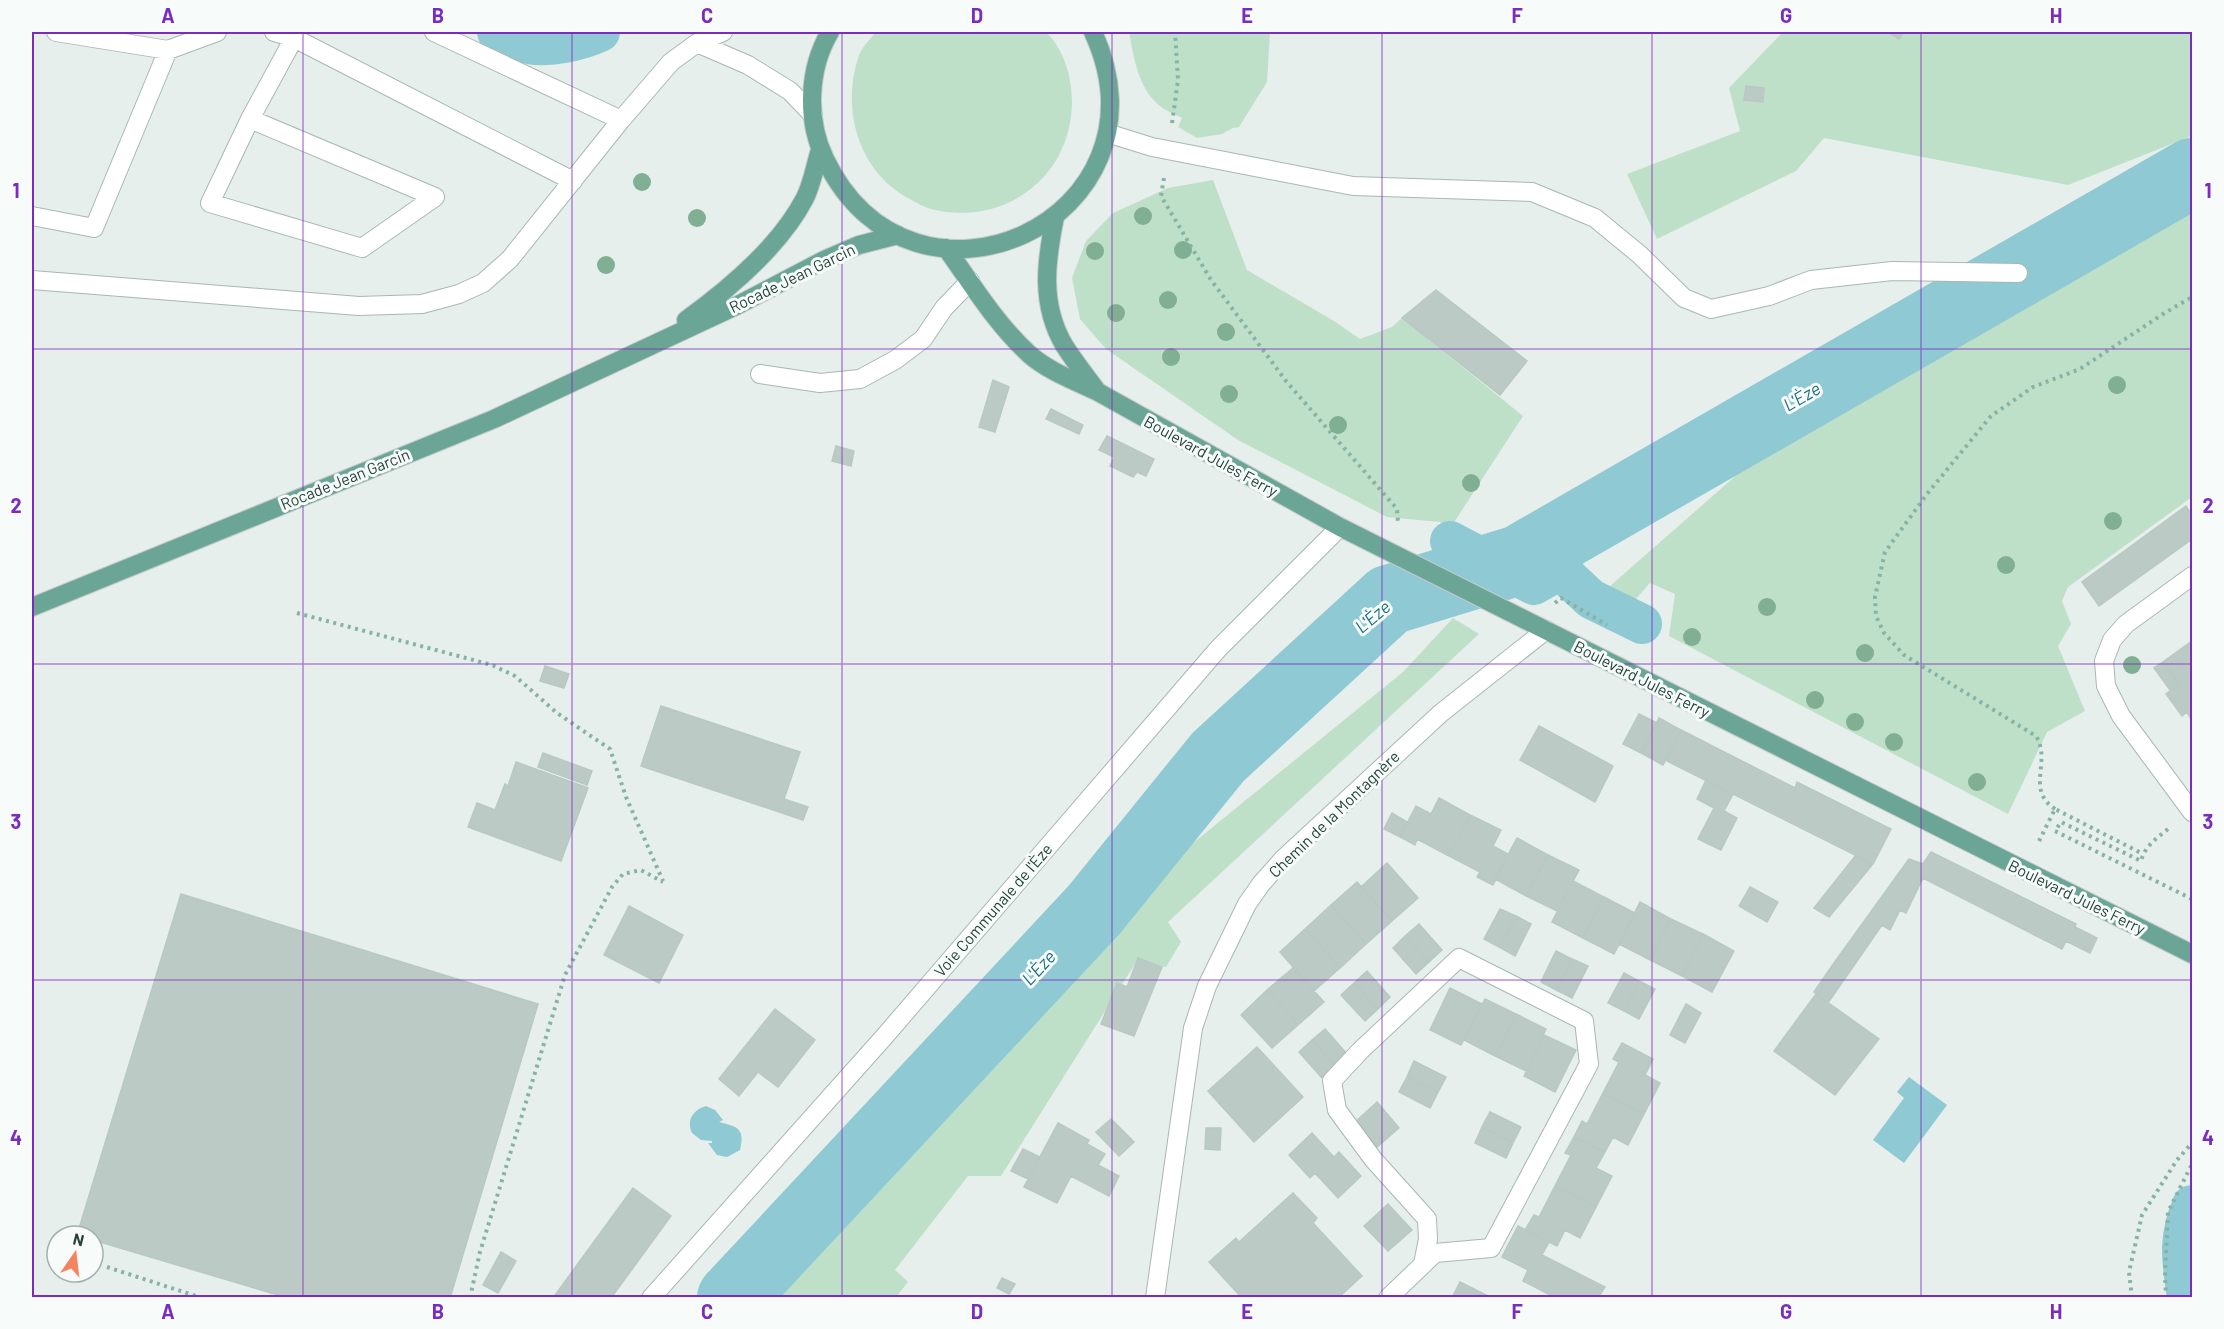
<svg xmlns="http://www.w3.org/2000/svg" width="2224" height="1329" font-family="Barlow,sans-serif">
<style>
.green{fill:#bfe0c8}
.water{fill:#8ec9d4}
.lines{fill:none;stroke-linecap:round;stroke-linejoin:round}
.canal{stroke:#8ec9d4;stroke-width:40}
.river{stroke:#8ec9d4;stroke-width:70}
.building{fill:#bbcac4;stroke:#b8c9c2;stroke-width:1.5}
.minor-casing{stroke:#a8b8b2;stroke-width:20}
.major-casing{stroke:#c2cac8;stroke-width:20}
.path{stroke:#86b3a5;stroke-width:4;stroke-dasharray:3 4.5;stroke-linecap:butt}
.minor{stroke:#fff;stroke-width:18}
.major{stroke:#6aa596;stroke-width:18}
.tree{fill:#80af93}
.grid{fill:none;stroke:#7b2cbf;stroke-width:1.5;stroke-opacity:0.55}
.labels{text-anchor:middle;stroke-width:6;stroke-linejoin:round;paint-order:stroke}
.street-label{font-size:16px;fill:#24423a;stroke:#f7fbf9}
.water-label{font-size:18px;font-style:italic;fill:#1c6f80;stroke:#f7fbf9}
.neatline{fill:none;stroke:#7b2cbf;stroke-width:2}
.grid-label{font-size:20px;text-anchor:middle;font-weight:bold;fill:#7b2cbf}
</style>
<rect width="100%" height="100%" fill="#e6efeb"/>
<path class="green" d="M876,32H1046C1067,52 1075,88 1071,116C1063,185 997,226 931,209C924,207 917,203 910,199C859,173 841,110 858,58C861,48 870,39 876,32Z
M1129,32H1270L1267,82L1239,127L1233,128L1222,134L1197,138L1178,127L1182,118C1175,114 1166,111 1160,106C1138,88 1134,58 1129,32Z
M1783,32H2192V136L2068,185L1824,138L1796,171L1657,239L1627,174L1740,131L1729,88Z
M1213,180L1247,270L1334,321L1360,339L1392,327L1402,318L1523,416L1451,527L1440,522L1387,517L1238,440L1106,349L1080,319L1072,278L1086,241L1113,213L1168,188Z
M2192,210V497L2068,587L2062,601L2071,624L2058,646L2085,711L2047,732L2008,814L1669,636L1675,594L1650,583L1634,601L1610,586L1756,458L1981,327Z
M1453,618L1479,634L1168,922L1181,942L1166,967L1138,959L1001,1176H968L895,1270L908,1282L896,1297L745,1298L1107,913L1403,672Z"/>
<path class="water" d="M1909,1077L1947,1105L1904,1163L1873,1140L1904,1098L1897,1092Z
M706,1106L715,1110L723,1120L719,1122C738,1127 745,1128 740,1150L727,1157L717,1155L708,1143H712V1141L701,1140L692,1133C686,1120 693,1110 706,1106Z"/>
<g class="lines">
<path class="canal" d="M497,32C507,36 518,42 529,44C550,48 581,41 600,32
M1450,541L1534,585L1560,570L1591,599L1642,624
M2187,1298C2182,1260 2177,1241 2192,1205"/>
<path class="river" d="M732,1298L1094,910L1218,757L1389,600L1519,560L2192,173"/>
</g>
<path class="building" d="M1888,32H1904L1899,39Z
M1746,86L1764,88L1763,102L1744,100Z
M1436,290L1527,361L1500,395L1402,318Z
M993,380L1009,387L995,432L979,427Z
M1051,409L1083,425L1079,434L1046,419Z
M1107,436L1154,459L1146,476L1137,472L1133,477L1110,466L1114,457L1099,450Z
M836,446L854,451L851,466L832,461Z
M2186,506L2192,515V539L2099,606L2082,582Z
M2192,641V708L2182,716L2166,694L2179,684L2163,662Z
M2163,662L2179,684L2170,690L2154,668Z
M545,666L569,674L564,688L540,681Z
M661,706L800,752L784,799L808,807L803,820L641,766Z
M2192,708V721L2187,712Z
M1639,714L1657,723L1641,753L1623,744Z
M1659,718L1681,730L1663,765L1641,753Z
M1539,726L1613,766L1595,802L1520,760Z
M1681,730L1795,788L1797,782L1891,829L1873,864L1665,760Z
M543,753L592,771L587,785L538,767Z
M516,762L588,788L561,861L468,827L477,803L495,810L505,784L508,786Z
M1706,780L1733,794L1724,811L1737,818L1721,850L1698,839L1714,808L1697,799Z
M1439,798L1470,815L1449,856L1417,839L1415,845L1400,837L1416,806L1431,814Z
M1392,813L1407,822L1400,837L1384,829Z
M1470,815L1501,830L1493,846L1508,854L1493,885L1477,877L1480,872L1449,856Z
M1517,838L1548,855L1526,896L1495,879Z
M1931,852L2076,924L2075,927L2097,938L2090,953L2066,941L2062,949L1923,878L1906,913L1900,910L1890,930L1882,925L1828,1003L1816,994L1814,992L1834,963L1909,859L1923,864Z
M1548,855L1579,870L1557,911L1526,896Z
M1856,855L1873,864L1829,917L1814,908Z
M1387,863L1418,898L1392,921L1361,887Z
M1573,881L1604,897L1583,938L1552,922Z
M1357,882L1392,921L1366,944L1331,905Z
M1750,887L1778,902L1767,922L1739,906Z
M181,894L538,1004L450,1298H288L93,1240V1236L77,1235Z
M1604,897L1635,913L1614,954L1583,938Z
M1640,902L1671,919L1650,960L1619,944Z
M1331,905L1366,944L1340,968L1305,929Z
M629,906L683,935L659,983L604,955Z
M1500,909L1516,916L1499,947L1484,939Z
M1516,916L1531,924L1515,956L1499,947Z
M1671,919L1703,934L1682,976L1650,960Z
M1419,924L1442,950L1429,962L1405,936Z
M1305,929L1340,968L1314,991L1280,952Z
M1703,934L1734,951L1712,992L1682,976Z
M1405,936L1429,962L1416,974L1393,948Z
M1556,951L1572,959L1556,990L1541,982Z
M1138,958L1162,967L1134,1036L1101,1024L1117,983L1127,987Z
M1572,959L1588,966L1572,998L1556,990Z
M1293,968L1324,1002L1298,1025L1267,990Z
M1367,971L1390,997L1378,1009L1354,983Z
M1624,973L1639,981L1624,1011L1608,1003Z
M1639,981L1655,989L1639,1019L1624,1011Z
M1354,983L1378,1009L1365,1021L1341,995Z
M1450,988L1482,1004L1461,1045L1430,1030Z
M1267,990L1298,1025L1272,1048L1241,1015Z
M1816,994L1879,1039L1835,1095L1774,1051Z
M1485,999L1516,1014L1495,1056L1464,1040Z
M1686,1004L1701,1013L1685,1043L1670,1035Z
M775,1009L815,1040L778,1087L758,1072L739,1096L719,1079Z
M1516,1014L1546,1029L1526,1071L1495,1056Z
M1325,1029L1348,1055L1335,1066L1312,1040Z
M1544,1035L1576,1050L1555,1092L1524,1076Z
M1312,1040L1335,1066L1322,1078L1299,1052Z
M1622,1043L1653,1059L1645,1075L1660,1083L1644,1114L1603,1093L1619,1062L1613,1059Z
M1257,1047L1303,1097L1254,1142L1208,1091Z
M1414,1061L1446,1077L1438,1092L1407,1077Z
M1407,1077L1438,1092L1430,1108L1399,1092Z
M1603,1093L1644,1114L1628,1145L1613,1137L1605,1152L1574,1137L1582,1121L1587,1124Z
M1377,1102L1399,1128L1376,1148L1354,1123Z
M1490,1112L1521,1127L1513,1143L1482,1127Z
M1111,1119L1134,1142L1119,1156L1096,1132Z
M1058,1123L1089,1140L1087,1144L1105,1154L1098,1165L1119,1176L1109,1196L1071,1176L1057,1203L1024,1187Z
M1482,1127L1513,1143L1506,1158L1475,1143Z
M1206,1128H1221L1220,1150L1205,1149Z
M1312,1133L1334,1157L1339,1152L1361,1176L1338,1198L1315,1173L1310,1178L1289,1155Z
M1574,1137L1605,1152L1596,1168L1612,1176L1596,1207L1555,1186L1571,1155L1565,1153Z
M1023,1149L1040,1157L1028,1179L1011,1171Z
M1555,1186L1596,1207L1580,1238L1565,1230L1557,1246L1525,1230L1534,1215L1539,1217Z
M633,1188L671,1216L611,1298H553Z
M1293,1193L1317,1218L1313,1223L1362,1276L1338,1298H1242L1209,1262L1236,1238L1239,1242Z
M1388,1204L1412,1230L1388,1251L1364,1226Z
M1518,1226L1549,1242L1542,1255L1605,1287L1598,1298H1556L1523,1281L1528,1270L1502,1257Z
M501,1252L516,1261L498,1293L483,1285Z
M1002,1278L1015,1284L1009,1294L997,1288Z
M1460,1282L1488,1296V1298H1452Z"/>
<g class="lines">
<g class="minor-casing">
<path id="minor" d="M56,32L168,50L217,32
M274,32L294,38L250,119L435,197
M434,32L621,120
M294,38L573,181
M697,43L748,65L790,91L813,115
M250,119L210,203L362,248L435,197
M1107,133L1152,147L1353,186L1532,192L1595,218L1640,255L1684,298L1711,309L1769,296L1811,280L1892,271L2018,273
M32,216L94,228L168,50
M32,280L359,306L422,304L459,294L483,283L510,259L621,120L671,62L697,43L723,32
M760,374L820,383L860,379L895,360L923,339L944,308L970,281
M2192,576L2126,624L2112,640L2104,661L2106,686L2121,716L2192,812
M651,1298L884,1037L1218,649L1340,527
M1155,1298L1193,1028L1207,986L1247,904L1261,884L1284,858L1441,713L1546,630
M1388,1298L1435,1253L1491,1248L1589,1064L1584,1021L1459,958L1361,1050L1332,1081L1337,1110L1373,1159L1427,1219L1428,1239L1423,1264"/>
</g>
<g class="major-casing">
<path id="major" d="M830,32C808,69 806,120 825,159C913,342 1179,219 1093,32
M1055,217C1046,261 1040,304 1064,345C1074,361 1086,376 1097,391
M946,248C972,284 996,324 1029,354C1048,371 1075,381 1098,392L1340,527L2192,954
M686,320C729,289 780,246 805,198C812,184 815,166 820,150
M32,607L494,419L738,305L824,260L859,245L898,235"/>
</g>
<path class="path" d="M1172,123L1178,80L1175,32
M1164,178L1161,196L1211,280L1286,381L1397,509L1398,523
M1555,603L1561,598L1607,625
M297,613L492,665L515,676L557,713L610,749L626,797L663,881
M2055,809C2025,789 2052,762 2036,736L1904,655L1884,633L1876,616L1875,597L1885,552L1927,494L1991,416L2033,387L2080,369L2163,314L2192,297
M2168,829C2156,839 2145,846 2141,861L2061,822L2055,831L2192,899
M2039,841L2055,809L2143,854
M107,1267L202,1298
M470,1298L480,1252L565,975L612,887L623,874L641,870L663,882
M2132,1298L2129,1272L2142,1215L2177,1160L2192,1143
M2166,1298L2165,1273L2168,1212L2192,1164"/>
<use href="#minor" class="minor"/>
<use href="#major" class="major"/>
</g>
<g class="tree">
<circle cx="642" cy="182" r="9"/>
<circle cx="1143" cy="216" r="9"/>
<circle cx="697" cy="218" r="9"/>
<circle cx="1183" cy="250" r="9"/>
<circle cx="1095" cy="251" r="9"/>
<circle cx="606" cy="265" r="9"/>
<circle cx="1168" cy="300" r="9"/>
<circle cx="1116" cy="313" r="9"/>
<circle cx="1226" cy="332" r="9"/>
<circle cx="1171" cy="357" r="9"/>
<circle cx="2117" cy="385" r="9"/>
<circle cx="1229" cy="394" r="9"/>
<circle cx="1338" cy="425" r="9"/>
<circle cx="1471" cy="483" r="9"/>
<circle cx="2113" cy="521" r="9"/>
<circle cx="2006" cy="565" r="9"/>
<circle cx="1767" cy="607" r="9"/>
<circle cx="1692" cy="637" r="9"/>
<circle cx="1865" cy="653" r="9"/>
<circle cx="2132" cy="665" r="9"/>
<circle cx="1815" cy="700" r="9"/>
<circle cx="1855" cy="722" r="9"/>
<circle cx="1894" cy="742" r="9"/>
<circle cx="1977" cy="782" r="9"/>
</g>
<path class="grid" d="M303,32V1298M572,32V1298M842,32V1298M1112,32V1298M1382,32V1298M1652,32V1298M1921,32V1298M32,349H2192M32,664H2192M32,980H2192"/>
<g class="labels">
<g class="street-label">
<text transform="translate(792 278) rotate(-26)" y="6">Rocade Jean Garcin</text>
<text transform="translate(1211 456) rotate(29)" y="6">Boulevard Jules Ferry</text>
<text transform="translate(345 479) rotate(-22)" y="6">Rocade Jean Garcin</text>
<text transform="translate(1642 679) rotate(27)" y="6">Boulevard Jules Ferry</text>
<text transform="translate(1334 814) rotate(-44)" y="6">Chemin de la Montagnère</text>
<text transform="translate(2077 897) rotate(26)" y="6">Boulevard Jules Ferry</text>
<text transform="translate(993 910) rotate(-49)" y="6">Voie Communale de l'Èze</text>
</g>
<g class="water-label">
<text transform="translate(1802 397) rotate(-30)" y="6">L'Èze</text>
<text transform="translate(1373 617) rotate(-40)" y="6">L'Èze</text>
<text transform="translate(1039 968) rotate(-47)" y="6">L'Èze</text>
</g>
</g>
<rect width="2224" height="1329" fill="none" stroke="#f7fbf9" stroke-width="66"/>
<g transform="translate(75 1254) rotate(14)"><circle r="28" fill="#f7fbf9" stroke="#a3b1ad" stroke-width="1.5"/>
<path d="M0-4.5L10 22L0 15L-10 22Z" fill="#f4845f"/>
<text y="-9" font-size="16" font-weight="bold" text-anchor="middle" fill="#24423a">N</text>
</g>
<rect x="33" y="33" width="2158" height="1263" class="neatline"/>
<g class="grid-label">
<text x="168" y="23">A</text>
<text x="438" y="23">B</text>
<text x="707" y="23">C</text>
<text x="977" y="23">D</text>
<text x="1247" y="23">E</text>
<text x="1517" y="23">F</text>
<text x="1786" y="23">G</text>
<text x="2056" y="23">H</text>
<text x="16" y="198">1</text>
<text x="2208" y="198">1</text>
<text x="16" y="513">2</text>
<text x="2208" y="513">2</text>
<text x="16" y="829">3</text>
<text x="2208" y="829">3</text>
<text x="16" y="1145">4</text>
<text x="2208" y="1145">4</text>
<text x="168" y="1319">A</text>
<text x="438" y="1319">B</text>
<text x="707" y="1319">C</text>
<text x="977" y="1319">D</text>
<text x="1247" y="1319">E</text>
<text x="1517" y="1319">F</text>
<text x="1786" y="1319">G</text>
<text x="2056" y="1319">H</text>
</g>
</svg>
